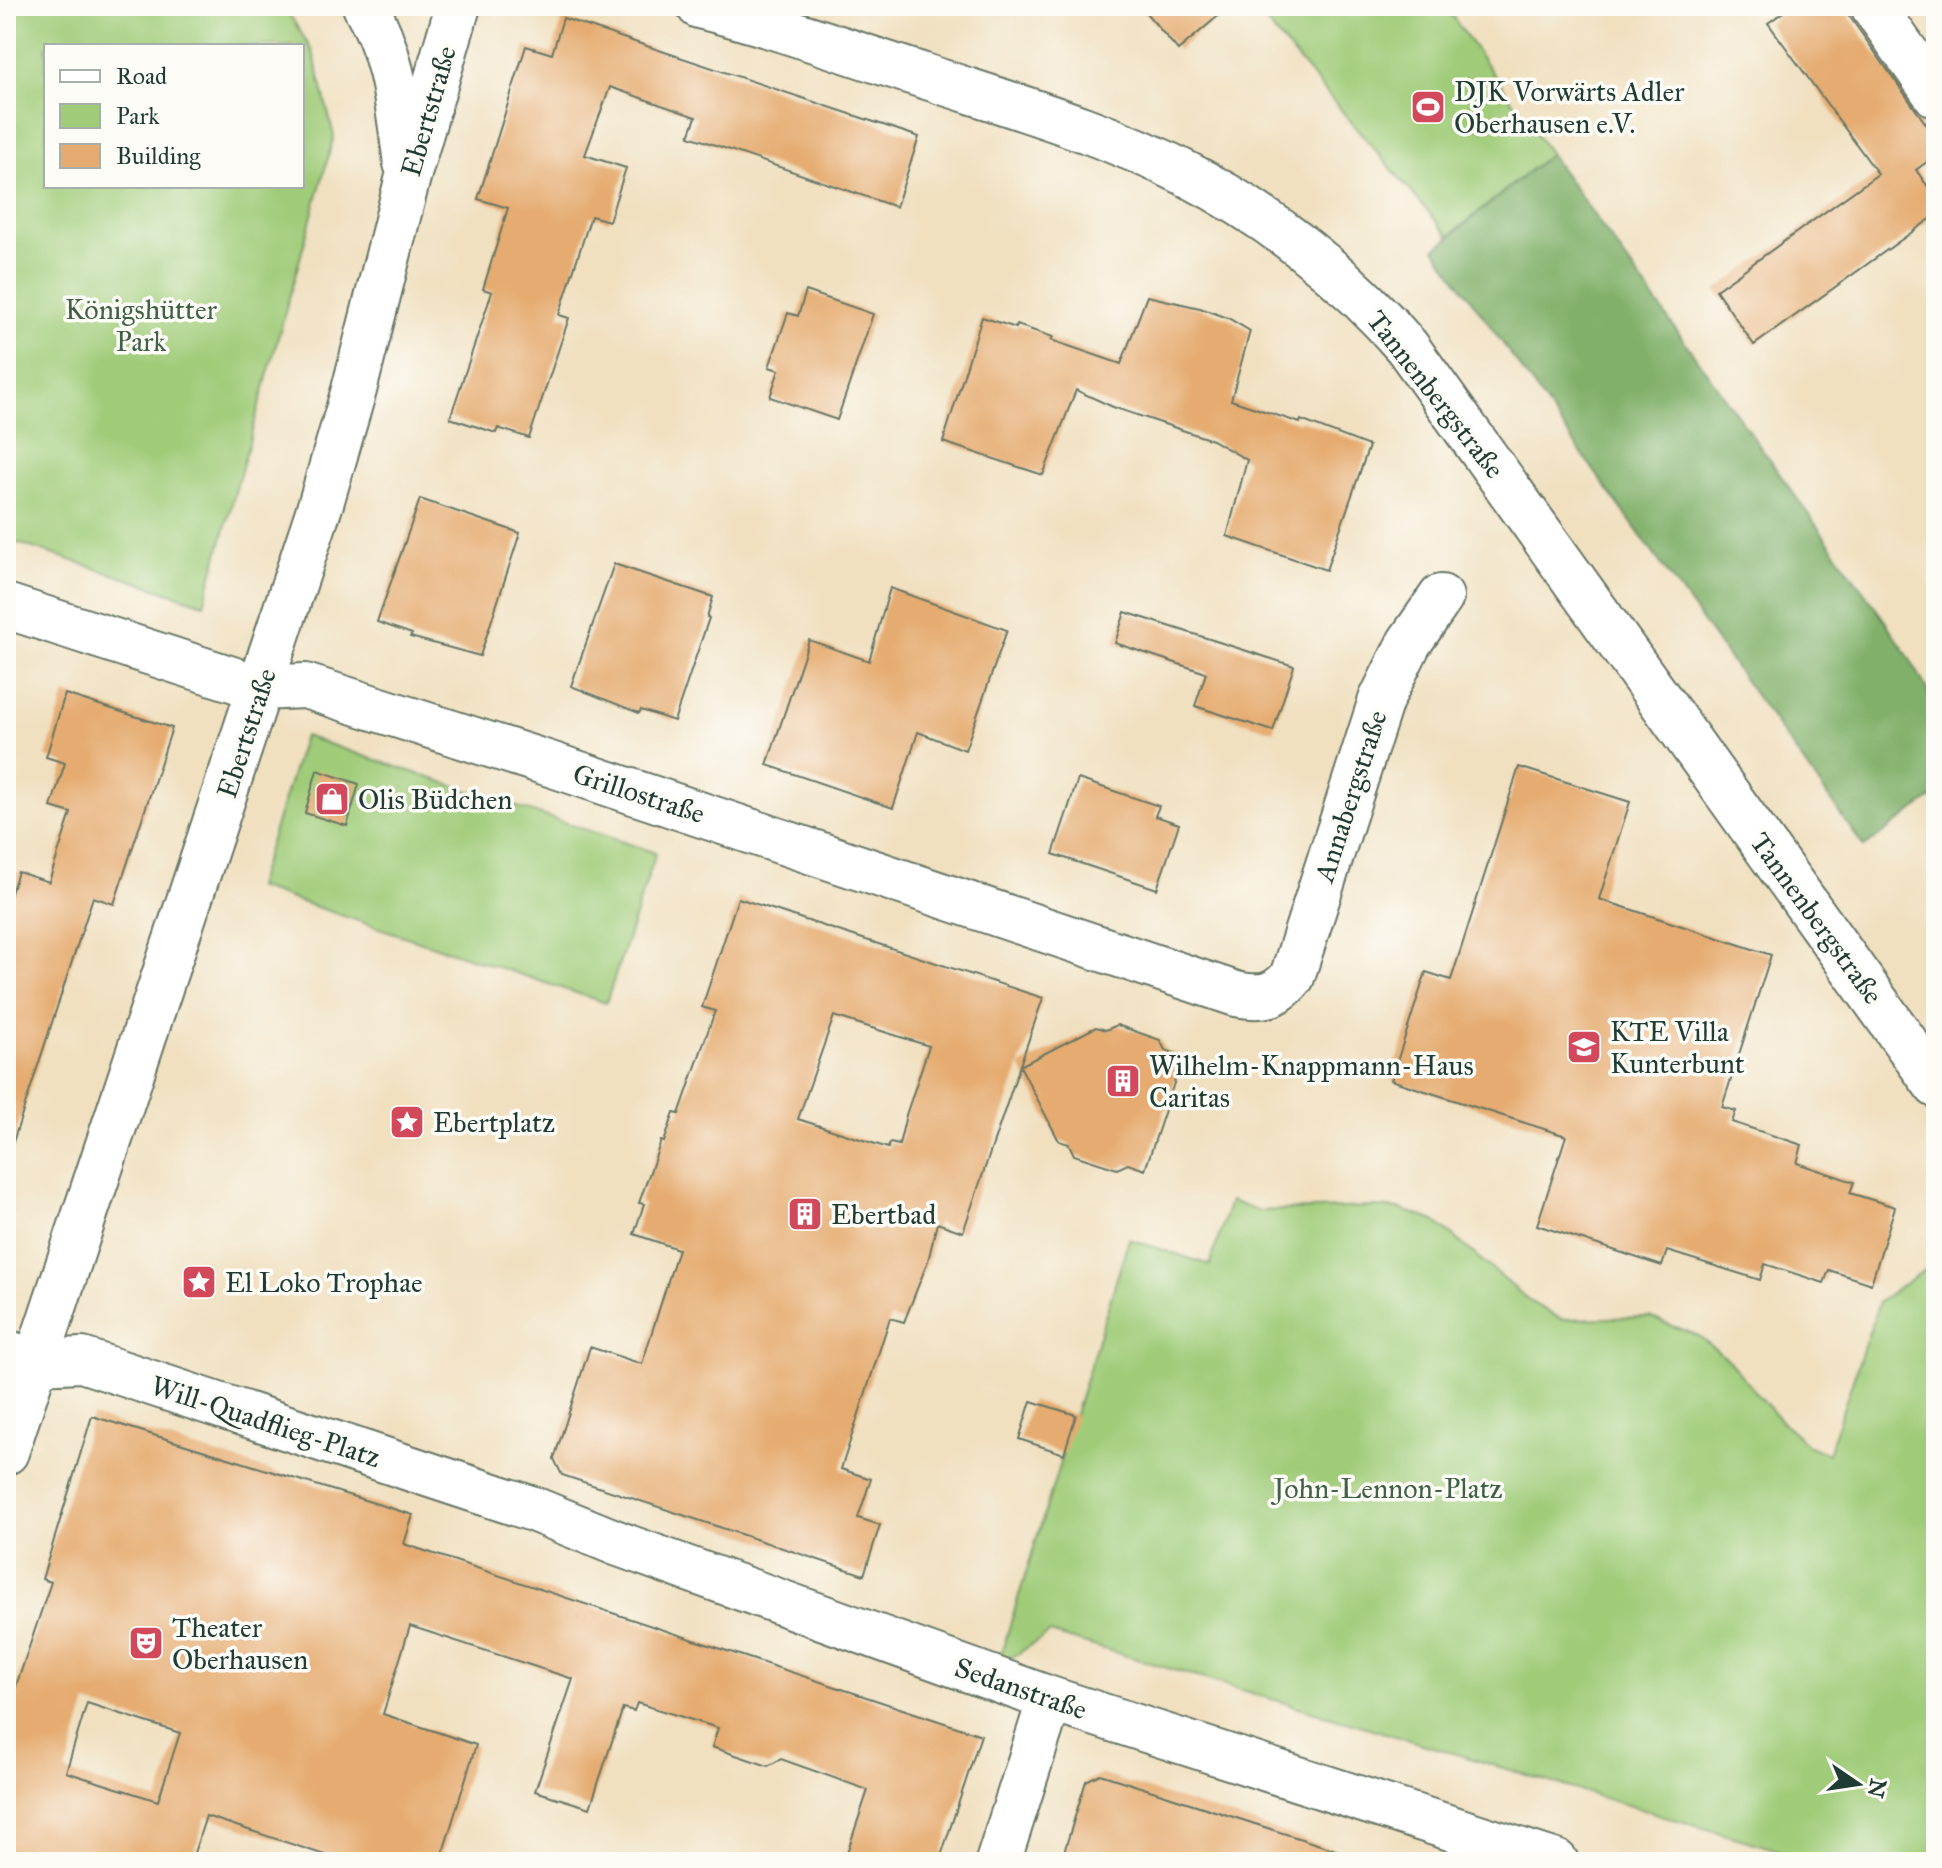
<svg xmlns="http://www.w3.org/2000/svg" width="1942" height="1868" font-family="'IM FELL Great Primer',serif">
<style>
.green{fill:#a0cc79;stroke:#608456;stroke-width:2;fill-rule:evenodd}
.forest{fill:#80b069;stroke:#50764e;stroke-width:2}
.building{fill:#e5ab70;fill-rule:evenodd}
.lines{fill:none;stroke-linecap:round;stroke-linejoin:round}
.minor-casing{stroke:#687665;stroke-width:48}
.tertiary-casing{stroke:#687665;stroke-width:48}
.minor{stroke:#fff;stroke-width:44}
.tertiary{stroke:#fff;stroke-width:44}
.labels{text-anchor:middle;stroke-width:7;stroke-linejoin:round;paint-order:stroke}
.poi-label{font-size:28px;fill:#1f3d34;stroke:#fdfcf7;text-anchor:start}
.street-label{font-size:28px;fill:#1f3d34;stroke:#fdfcf7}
.park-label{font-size:28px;fill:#3f6145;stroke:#fdfcf7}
</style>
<rect width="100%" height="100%" fill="#fdfcf7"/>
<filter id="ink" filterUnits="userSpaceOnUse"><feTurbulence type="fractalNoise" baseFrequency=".0125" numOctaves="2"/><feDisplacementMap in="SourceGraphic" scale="16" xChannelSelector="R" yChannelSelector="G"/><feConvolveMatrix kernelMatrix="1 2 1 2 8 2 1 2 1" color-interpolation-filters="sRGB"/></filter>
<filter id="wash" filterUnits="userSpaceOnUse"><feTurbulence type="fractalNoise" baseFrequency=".006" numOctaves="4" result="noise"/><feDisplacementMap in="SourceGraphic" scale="32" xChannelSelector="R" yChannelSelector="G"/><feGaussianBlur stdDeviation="1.8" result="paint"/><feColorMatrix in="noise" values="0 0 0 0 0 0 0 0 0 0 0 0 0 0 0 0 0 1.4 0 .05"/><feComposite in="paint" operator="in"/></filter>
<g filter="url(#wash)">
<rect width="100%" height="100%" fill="#f0e0c0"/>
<path class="green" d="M6,6H284L313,52L334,136L204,604L6,539ZM302,46V186H46V46Z
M1252,6H1445L1550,154L1449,236Z
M304,736L656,853L606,1003L256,887Z
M1230,1201L1258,1211L1374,1207L1400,1209L1435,1221L1532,1303L1561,1319L1649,1317L1699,1336L1728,1360L1781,1421L1809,1446L1828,1454L1879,1302L1936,1262V1862H1818L1050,1633L997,1667L1129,1239L1210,1265Z"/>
<path class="forest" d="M1550,154L1885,621C1902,647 1933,689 1936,720C1938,744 1936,770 1936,795L1864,847L1435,249Z"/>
<g id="blocks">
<path class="building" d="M1140,6H1230L1178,50Z
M1792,6H1842L1936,138V155L1916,170L1936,198V215L1754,345L1716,290L1878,174L1768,23Z
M563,18L919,137L896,207L689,136L696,117L610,87L585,155L626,168L609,221L591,216L559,315L569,318L529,438L498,428L496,433L450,418L492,292L483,289L508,208L478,199L526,46L552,54Z
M806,291L873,314L837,420L770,397L779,370L769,367L788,313L798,316Z
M1147,296L1200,308L1228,318L1250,331L1231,400L1300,423L1301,420L1369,446L1326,570L1227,536L1247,460L1212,440L1113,407L1076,390L1043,475L943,442L982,317L1016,328L1017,325L1053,337L1051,340L1121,364Z
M420,499L520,533L480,656L410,637L412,634L377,622Z
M614,564L713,597L707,617L709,618L674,721L641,710L639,713L571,686Z
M890,588L1007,630L965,750L918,732L893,808L767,765L809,640L869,661Z
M1125,612L1294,666L1273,731L1195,706L1206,673L1115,643Z
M65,694L172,728L114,904L93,897L13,1142L6,1141V908L18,872L49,882L71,813L51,807L65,763L46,757Z
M1519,767L1630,802L1599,899L1771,955L1722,1107L1736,1111L1732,1122L1802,1145L1797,1163L1854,1182L1850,1193L1895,1207L1871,1284L1829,1270L1824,1283L1765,1264L1760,1280L1667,1251L1662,1266L1537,1225L1566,1136L1391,1080L1426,972L1451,980Z
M317,770L359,784L347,826L305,813Z
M1078,779L1159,806L1155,816L1179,824L1157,889L1053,854Z
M738,898L1043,998L963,1232L937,1223L928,1261L904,1322L890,1318L841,1469L871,1479L858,1518L880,1525L864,1575L562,1475L554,1459L590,1347L642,1364L678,1249L634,1234L644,1204L639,1203L661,1141L664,1142L674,1113L679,1114L715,1011L702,1007ZM834,1016L929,1046L906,1115L899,1145L890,1143L888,1148L798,1119Z
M1117,1025L1160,1040L1165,1050L1183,1056L1145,1170L1128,1164L1117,1169L1074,1155L1069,1144L1059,1141L1020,1066L1096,1027L1106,1030Z
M1031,1401L1076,1415L1064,1454L1019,1439Z
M92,1416L413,1515L404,1544L981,1735L939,1862H844L868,1790L781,1759L768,1766L712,1747L718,1728L637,1703L634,1711L623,1708L590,1808L535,1791L573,1679L410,1626L383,1714L476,1745L440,1862H346L206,1816L191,1862H6V1716L51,1582L42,1579ZM87,1703L180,1733L158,1801L66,1772Z
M1100,1774L1348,1854L1347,1862H1061L1086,1781Z"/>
</g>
</g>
<g filter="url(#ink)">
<use href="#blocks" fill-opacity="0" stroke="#687665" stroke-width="2"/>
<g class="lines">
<g class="minor-casing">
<path id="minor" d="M1873,6L1936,95
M6,606L260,688L305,686L550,764L1236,994C1262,999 1276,997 1292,977L1381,700L1409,643L1441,597
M6,1352L36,1362L82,1360L533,1509L619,1544L1050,1699L1556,1862
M998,1862L1050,1699"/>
</g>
<g class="tertiary-casing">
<path id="tertiary" d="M365,6C394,54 398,108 406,163
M699,6C775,25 849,52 924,76C1011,105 1103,131 1185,173C1268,215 1346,276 1407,347L1936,1085
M6,1452L321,503L354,390L408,177L458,6"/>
</g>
<use href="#minor" class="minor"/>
<use href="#tertiary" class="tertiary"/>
</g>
</g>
<defs>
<g id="stadium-square" transform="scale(1.8)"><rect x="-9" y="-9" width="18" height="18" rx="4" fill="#d1495b" stroke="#fdfcf7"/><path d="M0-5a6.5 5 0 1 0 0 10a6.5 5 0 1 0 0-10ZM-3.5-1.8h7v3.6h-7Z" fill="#fff"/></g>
<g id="shop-square" transform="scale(1.8)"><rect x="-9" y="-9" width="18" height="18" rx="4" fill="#d1495b" stroke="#fdfcf7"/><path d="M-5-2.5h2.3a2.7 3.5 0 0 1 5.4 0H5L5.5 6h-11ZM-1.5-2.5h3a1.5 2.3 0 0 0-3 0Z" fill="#fff"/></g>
<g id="school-square" transform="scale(1.8)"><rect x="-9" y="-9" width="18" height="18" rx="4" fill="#d1495b" stroke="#fdfcf7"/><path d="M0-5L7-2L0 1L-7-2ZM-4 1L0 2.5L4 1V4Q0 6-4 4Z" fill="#fff"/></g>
<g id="building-square" transform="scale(1.8)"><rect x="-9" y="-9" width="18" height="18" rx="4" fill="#d1495b" stroke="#fdfcf7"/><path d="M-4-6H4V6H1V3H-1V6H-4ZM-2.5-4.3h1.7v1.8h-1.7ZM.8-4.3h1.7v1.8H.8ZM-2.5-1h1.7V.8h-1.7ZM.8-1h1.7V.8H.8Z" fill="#fff"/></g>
<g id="sight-square" transform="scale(1.8)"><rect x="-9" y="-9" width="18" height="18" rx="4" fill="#d1495b" stroke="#fdfcf7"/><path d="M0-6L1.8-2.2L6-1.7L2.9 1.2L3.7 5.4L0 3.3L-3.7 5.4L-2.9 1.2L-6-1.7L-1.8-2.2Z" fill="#fff"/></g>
<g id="theatre-square" transform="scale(1.8)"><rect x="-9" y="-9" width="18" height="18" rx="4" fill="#d1495b" stroke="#fdfcf7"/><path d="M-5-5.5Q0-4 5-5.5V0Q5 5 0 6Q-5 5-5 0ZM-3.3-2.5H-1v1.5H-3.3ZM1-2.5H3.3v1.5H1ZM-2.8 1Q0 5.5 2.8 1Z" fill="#fff"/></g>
</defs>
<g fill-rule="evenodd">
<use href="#stadium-square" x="1428" y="107"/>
<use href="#shop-square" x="332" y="799"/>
<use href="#school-square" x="1584" y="1047"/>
<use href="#building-square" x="1123" y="1081"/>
<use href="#sight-square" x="407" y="1122"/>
<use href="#building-square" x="805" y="1214"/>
<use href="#sight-square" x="199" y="1282"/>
<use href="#theatre-square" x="146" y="1643"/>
</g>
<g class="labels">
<g class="poi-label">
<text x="1454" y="101">DJK Vorwärts Adler<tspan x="1454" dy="32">Oberhausen e.V.</tspan></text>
<text x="358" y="809">Olis Büdchen</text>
<text x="1610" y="1041">KTE Villa<tspan x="1610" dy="32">Kunterbunt</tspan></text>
<text x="1149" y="1075">Wilhelm-Knappmann-Haus<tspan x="1149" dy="32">Caritas</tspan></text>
<text x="433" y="1132">Ebertplatz</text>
<text x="831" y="1224">Ebertbad</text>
<text x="225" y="1292">El Loko Trophae</text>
<text x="172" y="1637">Theater<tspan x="172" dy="32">Oberhausen</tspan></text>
</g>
<g class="street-label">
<text transform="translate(428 111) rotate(-74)" y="10">Ebertstraße</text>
<text transform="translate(1436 394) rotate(52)" y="10">Tannenbergstraße</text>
<text transform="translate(246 733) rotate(-72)" y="10">Ebertstraße</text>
<text transform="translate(639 793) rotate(18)" y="10">Grillostraße</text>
<text transform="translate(1350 796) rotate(-72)" y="10">Annabergstraße</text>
<text transform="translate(1817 918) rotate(54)" y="10">Tannenbergstraße</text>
<text transform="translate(266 1421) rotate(18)" y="10">Will-Quadflieg-Platz</text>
<text transform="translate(1021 1688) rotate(19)" y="10">Sedanstraße</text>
</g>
<g class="park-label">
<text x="141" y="319">Königshütter<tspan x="141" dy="32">Park</tspan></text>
<text x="1388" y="1498">John-Lennon-Platz</text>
</g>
</g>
<rect width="1942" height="1868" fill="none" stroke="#fdfcf7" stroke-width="32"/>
<rect x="44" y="44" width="260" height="144" fill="#fdfcf7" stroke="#a4b0a9" stroke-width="2"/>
<rect x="60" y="70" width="40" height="12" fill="#ffffff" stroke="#a4b0a9" stroke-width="2"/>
<text x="116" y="84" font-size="24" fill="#1f3d34">Road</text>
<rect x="60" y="104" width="40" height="24" fill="#a0cc79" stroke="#a4b0a9" stroke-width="2"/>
<text x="116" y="124" font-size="24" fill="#1f3d34">Park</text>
<rect x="60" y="144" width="40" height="24" fill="#e5ab70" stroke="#a4b0a9" stroke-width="2"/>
<text x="116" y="164" font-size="24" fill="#1f3d34">Building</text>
<g transform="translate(1858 1784) rotate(103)" stroke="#fdfcf7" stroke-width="6" paint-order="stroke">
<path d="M0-6L14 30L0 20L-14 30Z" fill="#1f3d34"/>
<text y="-12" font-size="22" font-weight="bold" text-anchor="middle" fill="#1f3d34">N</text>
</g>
</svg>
